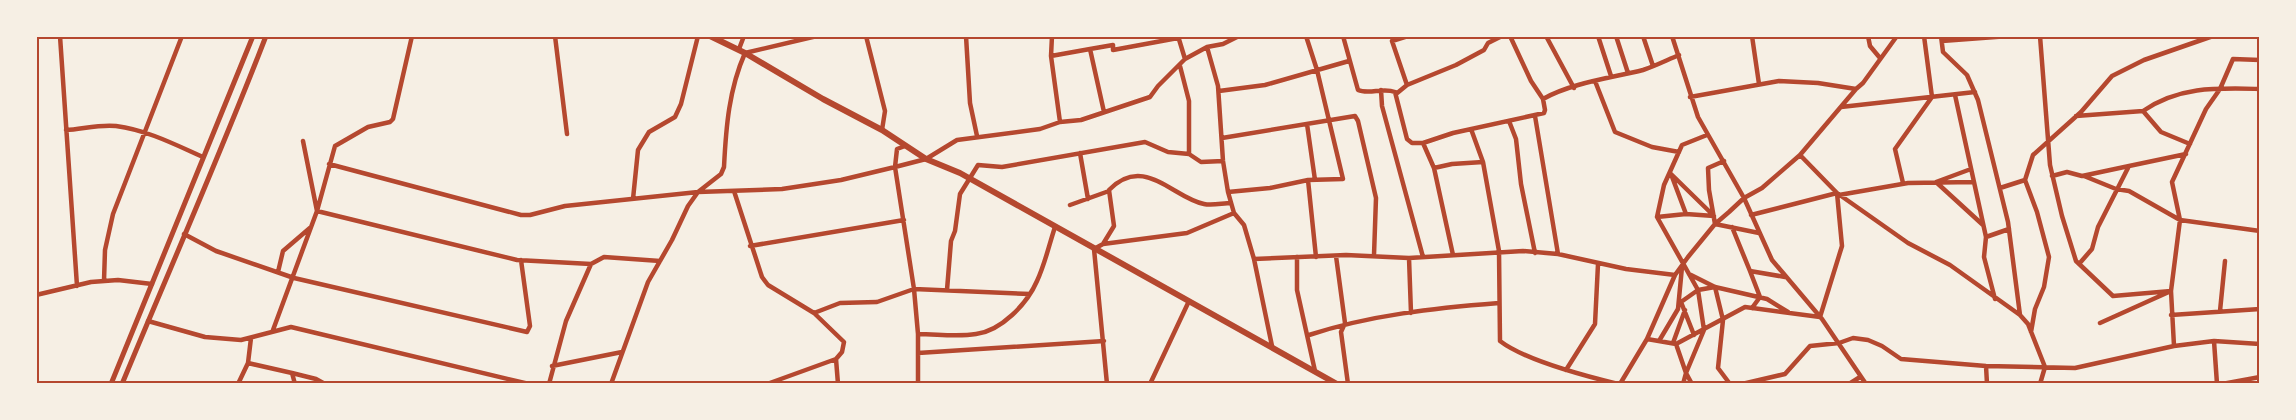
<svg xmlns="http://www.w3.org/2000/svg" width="2296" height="420" font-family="'DM Sans',sans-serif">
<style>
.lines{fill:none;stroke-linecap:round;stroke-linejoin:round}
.minor{stroke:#b5482f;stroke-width:4.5}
.tertiary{stroke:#b5482f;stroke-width:5}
.secondary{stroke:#b5482f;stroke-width:6}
.neatline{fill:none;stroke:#b5482f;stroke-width:2}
</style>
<rect width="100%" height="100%" fill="#f6efe4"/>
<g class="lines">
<path class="minor" d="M60,36L77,286
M555,36L567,134
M866,36L885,111L882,130
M966,36L970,103L977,136
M1052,36L1051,56L1060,122
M1178,36L1185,59
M1343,36L1358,90C1369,95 1383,87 1395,92L1407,139L1412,143H1423L1453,133L1544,113L1545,110L1543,99C1571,83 1611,78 1643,70C1655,66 1667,60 1679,55
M1510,36L1531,81L1543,99
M1546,36L1574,88
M1598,36L1611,76
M1616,36L1628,73
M1643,36L1653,66
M1672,36L1698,117L1744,198L1772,260L1822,319L1866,384
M1752,36L1759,84
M1868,36L1870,46L1880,58
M1941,36L1943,52L1967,75L1978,100L2008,222L2020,315
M2040,36L2050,165L2062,216L2076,261L2113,296L2171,291L2174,346
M1942,41L2009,36
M1207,47L1218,86L1223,161L1228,192L1234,213L1244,225L1254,259L1272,346
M739,49L744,36
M1090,49L1113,45V50L1178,38
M1051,56L1090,49L1104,112
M1180,66L1189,101V154
M1595,81L1615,132L1652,147L1679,152
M1407,85L1392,41L1408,36
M1381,90L1382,106L1423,257
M1219,91L1265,85L1349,61
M1396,94L1407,85L1456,65L1484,50L1488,43L1502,36
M1955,95L1986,237
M1690,97L1779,81L1818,83L1856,89
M1841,107L1975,92
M2143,111C2180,86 2217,88 2260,89
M1535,116L1558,254
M2076,116L2143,111L2161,132L2190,144
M1509,121L1516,139L1521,184L1535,253
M1307,124L1315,180
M1471,129L1483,162L1499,251L1500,341C1526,361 1585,376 1618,384
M66,130C82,129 101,124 116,126C147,130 176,145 203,157
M1222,138L1355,116L1358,121L1376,198L1374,255
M303,141L317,211L517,260L591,264L604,257L660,261
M1423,143L1434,168L1453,255
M1080,153L1088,199
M1800,155L1837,193L1908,243L1950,265L2020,315L2028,324L2045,367L2040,384
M1724,161L1708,168L1709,190L1715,224L1759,233
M329,164L521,215H530L565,206L698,192L782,189L841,180L895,167L897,149L905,146
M2129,166L2186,154
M1434,168L1452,164L1483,162
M1971,169L1936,182L1983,225
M1671,174L1686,214
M2052,176L2067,172L2082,176L2129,166L2098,227L2092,249L2079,264
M2084,176L2116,189L2129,191L2180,220L2260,231
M1308,180L1316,257
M2025,180L2037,212L2049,257L2044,287L2035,309L2031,332
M1903,183L1895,149L1932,97L1924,36
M2000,188L2025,180L2033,155L2081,112L2112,76L2144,60L2213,36
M734,191L762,277L768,285L814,313L844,342L842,352L836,359L767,384
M1228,192L1270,188L1308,180L1343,179L1317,70L1306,36
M1839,195L1908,183L1974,182
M633,199L638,150L649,132L675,117L681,104L698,36
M1070,205L1109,191
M1657,217L1686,214L1714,216L1670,173
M1732,227L1750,271
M184,234L216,251L294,278L527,332L530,326L521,260
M1103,244L1114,226L1109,190C1144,154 1173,198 1204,204C1212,206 1223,203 1231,203
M750,246L904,220
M1336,256L1345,323L1341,332L1348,384
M1297,257V290L1315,371
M1409,258L1411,313
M1254,259L1346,255L1409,258L1523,251L1558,254L1626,269L1675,275
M278,272L283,251L311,227
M1689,274L1715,287L1767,299L1788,312
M104,281L105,250L113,214L182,36
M947,290L951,241L955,231L960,194L978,165L1002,167L1145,142L1168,152L1189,154L1201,162L1223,161
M36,295L91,282L118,280L152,284
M1995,299L1984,257L1986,237L2009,229
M1681,302L1698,290L1715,287L1723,320L1718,368L1730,384
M1681,302L1694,335
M1752,308L1760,297L1750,271L1785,277
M2220,311L2225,261
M814,313L840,303L877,302L914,289L1030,294
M2171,315L2260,309
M148,321L205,337L241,340L291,327L529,384
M2100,323L2171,291L2180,220L2172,182L2206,109L2220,89L2233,59L2260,60
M273,330L317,211L335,146L368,127L390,122L393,119L412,36
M918,334C937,334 957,337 976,334C1001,331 1027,304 1037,281C1045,264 1049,245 1055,227
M1309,335C1370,315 1435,308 1499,303
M1647,339L1676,344L1686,373L1683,384
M1659,341L1678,309L1682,267
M2214,341L2217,384
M1673,343L1685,310
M1676,344L1745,307L1820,317L1842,246L1837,193L1751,215
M918,353L1104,341
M836,359L838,384
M248,363L292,373L295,384
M552,366L622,352
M1986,366L1987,384
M1566,370L1595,324L1598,264
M292,373L316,379L325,384
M238,384L248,363L251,338
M549,384L566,321L591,264
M611,384L648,282L672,240L688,206L698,192L721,174L724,167C726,127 729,89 745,53L817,36
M918,384V334L914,289L895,167L926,159L957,140L1040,129L1060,122L1081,120L1150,97L1158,86L1185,59L1207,47L1223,44L1239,36
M1107,384L1094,249L1103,244L1187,233L1234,213
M1150,384L1189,301
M1620,384L1647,339L1675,275L1688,257L1715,224L1729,212L1744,198L1762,188L1800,155L1856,89L1863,83L1897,36
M1692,384L1686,373L1704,330L1698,290L1657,217L1664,185L1682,145L1707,135
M1742,384L1785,374L1810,346L1839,343L1853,338L1868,340L1882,346L1901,359L1986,366L2075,368L2174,346L2214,341L2260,344
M1849,384L1860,377
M2222,384L2260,377"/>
<path class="tertiary" d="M111,384L253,36
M122,384C170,268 221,153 266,36"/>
<path class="secondary" d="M710,36L745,53L823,99L882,130L926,159L960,173L1337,384"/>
</g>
<rect width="2296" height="420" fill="none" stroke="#f6efe4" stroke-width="75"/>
<rect x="38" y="38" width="2220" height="344" class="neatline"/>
</svg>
